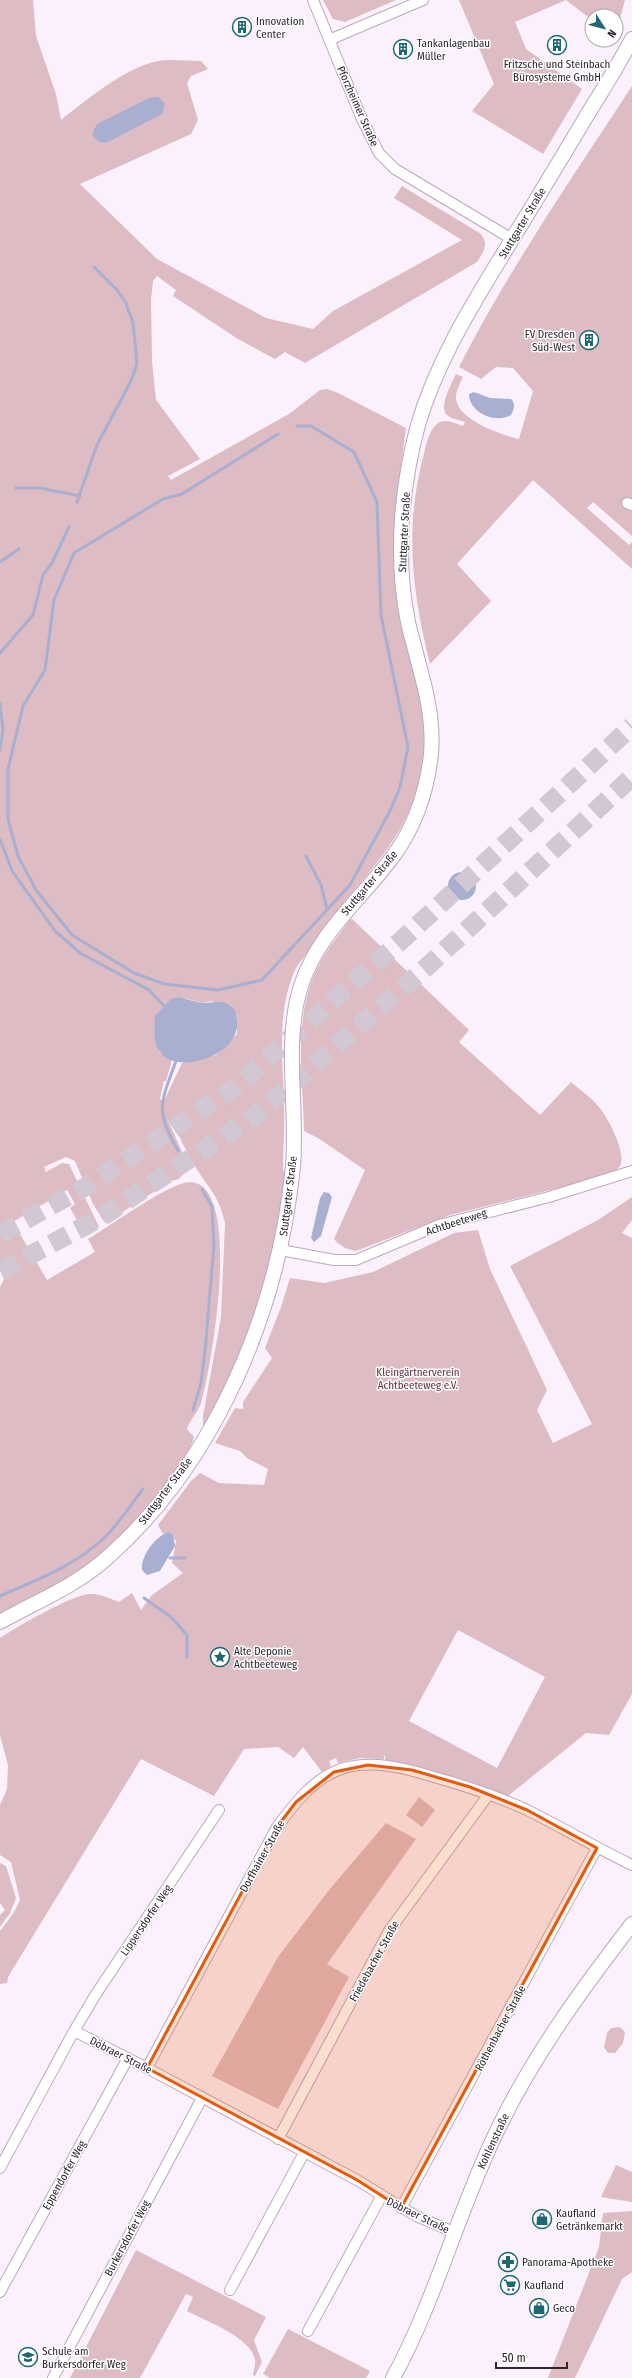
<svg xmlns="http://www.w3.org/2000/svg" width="632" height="2378" font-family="'Fira Sans Condensed',sans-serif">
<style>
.green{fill:#ddbcc3;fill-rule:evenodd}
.water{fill:#a9afd1}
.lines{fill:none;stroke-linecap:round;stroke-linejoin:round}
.stream{stroke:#a9afd1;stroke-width:3}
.highway-tunnel{stroke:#d1c8d3;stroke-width:19;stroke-dasharray:19 10;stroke-linecap:butt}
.street-casing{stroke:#bba7c0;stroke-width:12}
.secondary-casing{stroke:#bba7c0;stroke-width:16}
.street{stroke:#fff;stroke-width:10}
.secondary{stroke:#fff;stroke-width:14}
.marked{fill:#e8590c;fill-opacity:0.2;stroke:#e8590c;stroke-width:3;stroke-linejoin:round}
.labels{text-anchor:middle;stroke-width:3;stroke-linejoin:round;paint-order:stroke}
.poi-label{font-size:11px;fill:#2d252f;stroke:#fff;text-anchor:start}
.street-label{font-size:11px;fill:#2d252f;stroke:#fff}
.park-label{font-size:11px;fill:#632e3d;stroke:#fff}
</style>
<rect width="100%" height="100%" fill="#faf1fc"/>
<path class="green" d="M0,0H33L36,36L56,94L61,120C86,100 126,67 158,61C171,59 187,61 201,61L208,69L191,76L187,83L198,120L191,134L80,184L157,259L266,318L313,329L333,311L462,240L394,198L402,186L481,234C489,245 484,251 477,262L305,363L285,352L275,359L238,339L173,296L176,290L157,276L153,281L151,299L152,361L156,400L200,459L168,476L171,480L289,414L320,390L327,389L338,393L406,428C398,488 390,548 398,609C404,646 420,680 424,717C426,735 424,755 421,772C409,846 347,888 311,948C306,955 299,962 295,970C276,1014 283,1058 284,1103C285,1126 283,1148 283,1171L287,1170L278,1239L247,1341L205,1427L203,1425V1416L221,1317L225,1223C219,1194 206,1186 193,1163C185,1150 179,1135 172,1121L168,1120L186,1161L185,1172L179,1179L171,1181L105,1223L93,1204L75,1161L66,1157L44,1167L46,1172L62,1163L69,1164L99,1227L85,1234L70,1208L75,1204L67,1190L13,1222L47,1280L95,1252L88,1239C109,1227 170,1182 190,1182C244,1183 211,1371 201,1403C198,1413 190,1419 187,1429L194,1437C185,1472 110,1554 79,1574C55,1590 26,1601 0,1615V1287L4,1279L0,1270ZM180,997L203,1003L211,1001L237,1015V1034L216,1055L182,1063L164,1101L160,1099L164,1081H166L172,1060L160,1053C151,1023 150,1012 180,997Z
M323,0H396L345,22L333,19Z
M459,0H566L515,22L526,49L582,89L543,154L472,111L494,84Z
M566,0H625L616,33V16H592V20Z
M632,86V536L593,502L587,508L629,545L632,542V569L533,480L457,564L491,601L430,664C412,592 404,527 424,454C426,444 430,427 440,422C448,419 456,424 463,426L465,422C460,420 451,419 447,415C438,407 452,383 456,374L463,377C460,384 456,390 456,398C457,420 502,435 519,439L533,391L513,368L496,367L481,379L459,367C509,269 572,178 632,86Z
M351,918L469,1030L459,1042L540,1115L571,1082C580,1090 592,1098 599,1107C608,1118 627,1153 620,1166C615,1173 606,1175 599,1178L450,1215L356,1251C346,1249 340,1246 334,1239L365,1170L318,1138L304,1131C303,1079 293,1019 316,971C325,951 339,935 351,918Z
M632,1197V1220L622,1233L632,1238V1694L609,1735L586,1733L503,1800L388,1767L384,1754V1759L360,1758L338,1763L336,1758L329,1761L331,1766L322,1772L303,1747L294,1758L278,1747L244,1749L214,1796L141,1759L8,1977L7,1983L0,1984V1931L13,1914L20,1900L11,1862L0,1855V1805L7,1789L8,1765L0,1735V1638C15,1628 76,1592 92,1594C101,1594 111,1599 119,1602L132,1593L141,1610L152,1595L183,1573L172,1563L176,1541L169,1532L163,1534L158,1525L191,1481L200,1473L219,1483L264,1485L268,1469L247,1458L240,1451L215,1443L235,1408L243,1409V1402L272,1358L265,1348L281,1307L290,1278L324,1283L373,1272L454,1233L478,1230L490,1269L547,1390L537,1410L553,1443L592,1424L510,1266L598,1220ZM458,1630L545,1677L497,1768L409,1721Z
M419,1797L435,1810L422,1827L406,1815Z
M386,1823L416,1839L327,1964L349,1977L278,2109L212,2076L278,1957L329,1890Z
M0,1863L6,1866L16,1898L10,1913L0,1927V1915L5,1910L0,1903Z
M620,2027L625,2032L623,2043L615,2053H608L604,2047L607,2033L611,2028Z
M616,2165L632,2172V2202L601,2197Z
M632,2211V2272L622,2279L575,2378H548L599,2247L603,2213Z
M136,2250L266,2317L254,2340L262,2362L255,2376L253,2375C254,2370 256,2364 255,2359C250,2337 206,2321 187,2311L193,2297L186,2294L140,2378H70Z
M288,2329L370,2371L366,2378H270L263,2374Z"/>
<path class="water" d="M158,97L165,103L162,114L108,142C100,144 96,141 92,134L97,124L149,98Z
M474,392L490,398L511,399C516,403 514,410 511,415C496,424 469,413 469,394Z
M448 886a14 14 0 1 1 28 0a14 14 0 1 1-28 0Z
M180,997C187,999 196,1002 203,1003C214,1003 223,999 232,1007C236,1011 237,1016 237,1021C241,1056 176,1076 160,1052C153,1042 154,1028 155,1016L171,999Z
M324,1192L329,1193L332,1197L321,1236L314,1242L311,1238L320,1198Z
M169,1532L173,1535L175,1546L160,1571L147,1575L142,1570C140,1557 156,1535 169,1532Z"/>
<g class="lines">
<path class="stream" d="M278,434L182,494L163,499L74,553L54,600L45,670L23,706L8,769V819L18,856L36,890L72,935L134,973L164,984L218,990L262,980L350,885L391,809L400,787L408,747L381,615L377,502L354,452L311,426H297
M16,488H40L80,496
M77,502L97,445L130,383L137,364L133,323L126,303L117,290L94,267
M0,562L19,549
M0,653L33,615L43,575L52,563L69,527
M0,703L3,730L0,750
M0,839L12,871L55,931L80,953L149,990L166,1008
M306,856L321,885L327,909
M174,1058L176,1061C160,1105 155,1109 178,1151
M193,1410L201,1383L205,1351L214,1246L212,1207L202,1189
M170,1558H185
M0,1596C37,1580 75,1566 105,1537C119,1524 131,1504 143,1489
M144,1598L171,1617L187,1635V1657"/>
<path class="highway-tunnel" d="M0,1234L87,1186L234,1088L404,938L632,726
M0,1271L100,1218L255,1116L430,964L632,777"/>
<g class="street-casing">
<path id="street" d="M313,0L361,117L379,153L395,169L512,239
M329,40L423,0
M627,503L632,505
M281,1250L334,1260H356L439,1225L549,1197L632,1171
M74,2031L96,1994L219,1810
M147,2068L277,1827C294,1804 313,1779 341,1769C371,1759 405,1768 434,1777C466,1786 497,1796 527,1810C563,1828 597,1848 632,1865
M278,2139L389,1931L489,1794
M0,2168L74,2031L147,2068L357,2180L416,2216L456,2233
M401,2208L597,1848
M230,2290L304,2153
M0,2292L128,2058
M308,2331L381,2197
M53,2378L202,2098"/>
</g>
<g class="secondary-casing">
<path id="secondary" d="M0,1622C37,1601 76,1586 108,1557C217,1460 279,1309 293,1166C298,1107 283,1042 301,986C318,932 362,899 394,855C415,826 427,790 431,754C435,708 418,666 408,622C395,558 401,488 418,425C435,367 466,315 497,264C527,215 557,166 586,117C602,91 618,66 632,39
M393,2378C436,2299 458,2211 497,2131C533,2056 582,1989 632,1924"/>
</g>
<use href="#street" class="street"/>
<use href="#secondary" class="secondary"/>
</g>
<path class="marked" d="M368,1765L412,1770L470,1787L527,1810L597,1848L401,2208L357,2180L147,2068L277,1827L296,1802L334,1772Z"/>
<defs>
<g id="building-ring" transform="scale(1)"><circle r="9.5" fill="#fff" stroke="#1f6775" stroke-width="1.5"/><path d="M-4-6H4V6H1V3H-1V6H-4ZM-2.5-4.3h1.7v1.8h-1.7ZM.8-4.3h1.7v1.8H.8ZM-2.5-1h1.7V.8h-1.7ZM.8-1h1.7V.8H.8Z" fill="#1f6775"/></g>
<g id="sight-ring" transform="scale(1)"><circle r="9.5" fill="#fff" stroke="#1f6775" stroke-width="1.5"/><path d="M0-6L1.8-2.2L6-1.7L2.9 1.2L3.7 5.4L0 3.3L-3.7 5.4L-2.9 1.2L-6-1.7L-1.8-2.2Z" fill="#1f6775"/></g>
<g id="shop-ring" transform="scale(1)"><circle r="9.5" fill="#fff" stroke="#1f6775" stroke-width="1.5"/><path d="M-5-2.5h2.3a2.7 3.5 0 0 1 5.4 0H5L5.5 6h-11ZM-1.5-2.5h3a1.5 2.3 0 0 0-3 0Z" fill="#1f6775"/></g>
<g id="pharmacy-ring" transform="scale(1)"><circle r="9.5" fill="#fff" stroke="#1f6775" stroke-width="1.5"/><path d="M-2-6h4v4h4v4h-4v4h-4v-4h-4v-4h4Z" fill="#1f6775"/></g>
<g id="supermarket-ring" transform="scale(1)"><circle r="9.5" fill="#fff" stroke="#1f6775" stroke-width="1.5"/><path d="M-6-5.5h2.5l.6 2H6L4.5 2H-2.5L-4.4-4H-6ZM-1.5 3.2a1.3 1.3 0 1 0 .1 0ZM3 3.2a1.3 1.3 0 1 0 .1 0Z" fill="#1f6775"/></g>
<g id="school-ring" transform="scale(1)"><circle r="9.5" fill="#fff" stroke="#1f6775" stroke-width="1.5"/><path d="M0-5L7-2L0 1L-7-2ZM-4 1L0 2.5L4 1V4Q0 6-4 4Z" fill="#1f6775"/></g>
</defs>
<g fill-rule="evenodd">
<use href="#building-ring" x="242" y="27"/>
<use href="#building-ring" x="557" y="45"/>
<use href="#building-ring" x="403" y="49"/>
<use href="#building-ring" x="589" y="340"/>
<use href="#sight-ring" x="220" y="1657"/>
<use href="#shop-ring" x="542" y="2219"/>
<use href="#pharmacy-ring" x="508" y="2262"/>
<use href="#supermarket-ring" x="510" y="2285"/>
<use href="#shop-ring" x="539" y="2308"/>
<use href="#school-ring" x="28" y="2357"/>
</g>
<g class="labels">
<g class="poi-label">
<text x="256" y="25">Innovation<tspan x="256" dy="13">Center</tspan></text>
<text x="417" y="47">Tankanlagenbau<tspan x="417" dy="13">Müller</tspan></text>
<text x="557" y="68" text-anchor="middle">Fritzsche und Steinbach<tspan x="557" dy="13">Bürosysteme GmbH</tspan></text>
<text x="575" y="338" text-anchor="end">FV Dresden<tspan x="575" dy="13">Süd-West</tspan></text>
<text x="234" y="1655">Alte Deponie<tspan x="234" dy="13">Achtbeeteweg</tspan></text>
<text x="556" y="2217">Kaufland<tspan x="556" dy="13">Getränkemarkt</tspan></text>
<text x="522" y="2266">Panorama-Apotheke</text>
<text x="524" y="2289">Kaufland</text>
<text x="553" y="2312">Geco</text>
<text x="42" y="2355">Schule am<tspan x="42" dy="13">Burkersdorfer Weg</tspan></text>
</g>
<g class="street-label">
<text transform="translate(358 106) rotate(66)" y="4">Pforzheimer Straße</text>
<text transform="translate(522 223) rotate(-59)" y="4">Stuttgarter Straße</text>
<text transform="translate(404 532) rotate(-87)" y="4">Stuttgarter Straße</text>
<text transform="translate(369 883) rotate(-50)" y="4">Stuttgarter Straße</text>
<text transform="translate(288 1196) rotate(-83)" y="4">Stuttgarter Straße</text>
<text transform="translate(456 1222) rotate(-18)" y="4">Achtbeeteweg</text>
<text transform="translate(165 1491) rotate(-53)" y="4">Stuttgarter Straße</text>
<text transform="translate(262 1856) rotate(-61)" y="4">Dorfhainer Straße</text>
<text transform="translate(146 1920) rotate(-56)" y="4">Lippersdorfer Weg</text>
<text transform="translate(374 1961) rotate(-61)" y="4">Friedebacher Straße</text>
<text transform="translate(500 2028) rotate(-62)" y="4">Röthenbacher Straße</text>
<text transform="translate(121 2055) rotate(27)" y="4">Döbraer Straße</text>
<text transform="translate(493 2141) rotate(-65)" y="4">Kohlenstraße</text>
<text transform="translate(64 2175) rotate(-61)" y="4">Eppendorfer Weg</text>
<text transform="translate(418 2215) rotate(26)" y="4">Döbraer Straße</text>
<text transform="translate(127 2238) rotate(-62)" y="4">Burkersdorfer Weg</text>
</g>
<g class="park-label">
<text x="418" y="1376">Kleingärtnerverein<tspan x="418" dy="13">Achtbeeteweg e.V.</tspan></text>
</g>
</g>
<g transform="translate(604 28) rotate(126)"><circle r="19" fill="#ffffff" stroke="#aba8ac"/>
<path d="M0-3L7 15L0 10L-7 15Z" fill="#1f6775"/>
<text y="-6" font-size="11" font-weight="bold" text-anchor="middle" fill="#2d252f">N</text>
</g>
<path d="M496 2362v6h71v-6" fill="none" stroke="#2d252f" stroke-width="2"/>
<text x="502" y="2362" font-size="12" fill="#2d252f" stroke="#ffffff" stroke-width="3" paint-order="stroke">50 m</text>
</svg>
